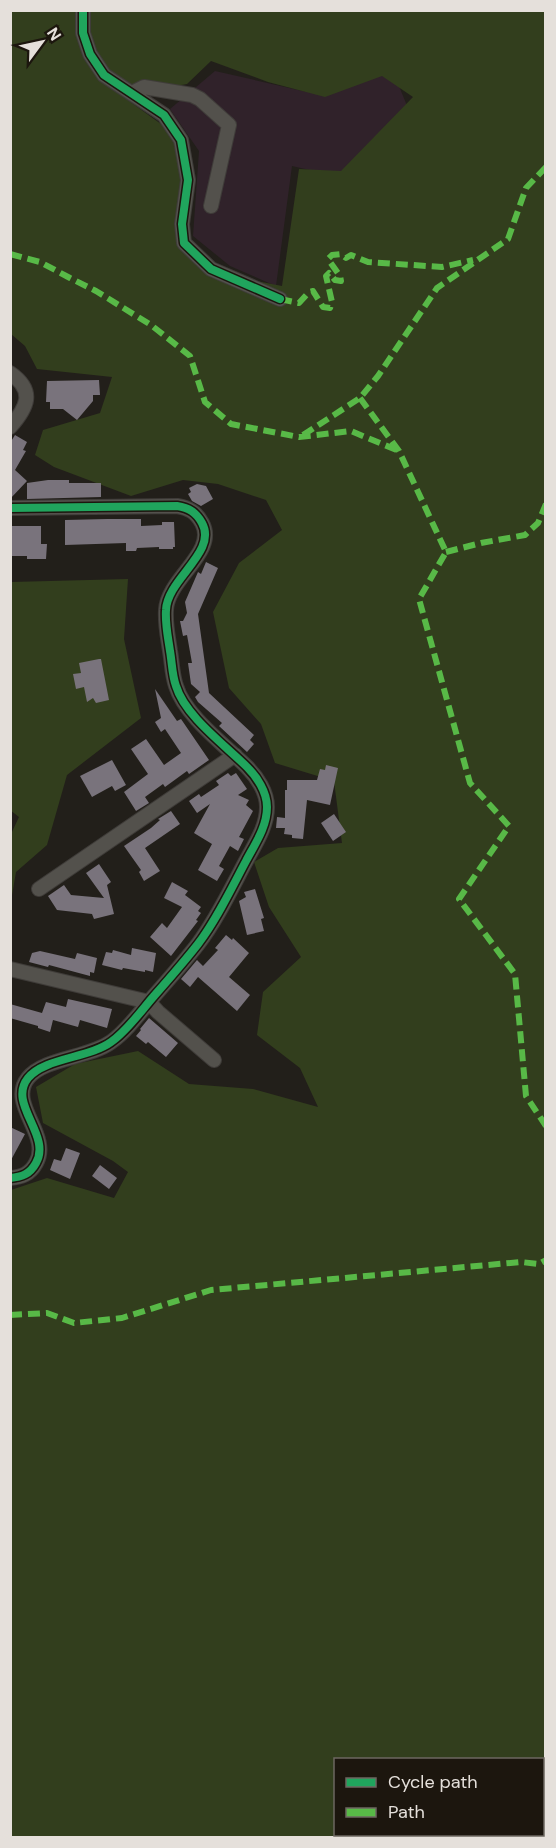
<svg xmlns="http://www.w3.org/2000/svg" width="556" height="1848" font-family="'DM Sans',sans-serif">
<style>
.industrial{fill:#30222a}
.green{fill:#323e1d;fill-rule:evenodd}
.building{fill:#79737c}
.lines{fill:none;stroke-linecap:round;stroke-linejoin:round}
.minor-casing{stroke:#3f3c39;stroke-width:16}
.minor{stroke:#53514c;stroke-width:14}
.quiet{stroke:#58b947;stroke-width:6;stroke-dasharray:12 6;stroke-linecap:butt}
.cycleway-casing{stroke:#1c160e;stroke-width:11}
.cycleway{stroke:#20a55d;stroke-width:8}
</style>
<rect width="100%" height="100%" fill="#221f1a"/>
<path class="industrial" d="M392,69L410,113L345,178L292,166L276,286L230,266L193,236L199,151L170,109L215,71L307,92Z"/>
<path class="green" d="M11,11H545V1837H11V1190L47,1178L114,1198L128,1172L113,1161L43,1123L36,1087L75,1064L138,1051L189,1084L253,1089L318,1107L300,1068L257,1035L263,992L301,957L269,907L254,862L278,848L342,843L334,781L275,763L261,724L229,688L213,612L239,563L282,530L266,500L218,484L183,480L131,496L54,467L35,455L43,430L100,413L112,377L37,369L25,346L11,334ZM211,61L268,82L325,97L382,76L413,97L341,171L299,169L282,286L201,270L189,237L186,142L122,96L187,84ZM336,1760H542V1834H336Z
M128,579L124,639L141,718L67,775L47,845L16,872L11,901V834L19,817L10,810L11,582Z"/>
<path class="building" d="M99,380L100,395H93V401L77,420L63,409H50V402H46L47,381Z
M15,435L27,442L23,450L26,451L15,470L27,481L10,499V443Z
M48,480H69V483H101V497L27,499V483Z
M197,484L206,486L213,499L201,506L192,501L188,494L191,492L189,488Z
M107,519H141V526L162,525V522H174L175,547H173V549H159V547L137,548L136,551H126V543L65,545V520Z
M10,526H41V544H47L46,559H27V556H10Z
M206,562L218,568L198,614L209,693L254,735L250,740L254,744L247,752L219,726L222,723L198,702L195,697L200,692L191,684L188,663H192L187,635L183,636L180,621H183L187,613L185,602L198,572L201,574Z
M99,659H101L109,700L96,703L93,698L87,702L84,687L76,689L73,674L81,673L79,663Z
M155,689L177,721L181,719L209,760L189,774L187,771L165,787L163,784L145,797L149,803L136,811L124,792L148,774L131,749L146,739L164,765L181,753L165,729L161,732L155,722L161,718Z
M112,760L126,785L115,791L112,786L92,797L80,776Z
M326,765L338,768L330,805L307,800L303,839L292,838V835L284,834L285,828H276L277,817L285,818V790H287V780H317L320,769L325,770Z
M228,773L231,776L236,773L247,789L238,795L249,800L246,805L253,811L239,837L244,839L238,851L230,846L219,866L224,869L217,881L198,870L212,844L194,833L210,804L197,813L189,801L199,794L201,797L219,785L216,781Z
M171,811L180,824L145,848L160,871L144,881L139,872L141,870L124,846L151,828L160,820L158,819Z
M334,814L346,832L333,841L321,823Z
M99,864L111,882L107,885L114,914L94,919L92,914L57,910L48,896L64,885L71,895L104,898L86,873Z
M172,882L188,891L185,895L201,907L198,911L201,913L196,920L198,921L171,956L150,937L162,923L167,928L182,907L164,898Z
M255,889L264,918L261,919L264,931L247,935L239,901L246,897L244,892Z
M226,935L232,940L233,938L249,953L229,977L250,995L237,1011L198,977L190,987L181,979L197,960L203,966L218,950L215,948Z
M132,948L156,953L153,972L145,970V972L123,968L122,970L102,965L106,952L112,953L113,950L131,955Z
M40,951L75,959L77,953L97,958L94,973L90,972V976L49,965L48,967L29,962L32,953Z
M68,999L112,1009L107,1028L80,1020L78,1027L53,1020L50,1032L38,1028V1026L10,1018V1004L42,1013L46,1002L66,1007Z
M149,1018L178,1043L166,1057L148,1042L146,1044L136,1036L141,1030L140,1029Z
M10,1127L25,1134L10,1162Z
M66,1148L80,1153L70,1179L50,1170L54,1159L61,1161Z
M100,1165L117,1178L109,1189L92,1176Z"/>
<g class="lines">
<g class="minor-casing">
<path id="minor" d="M83,10V33L90,54L104,75L164,115L181,140L188,180L182,224L184,243L211,269L280,299
M132,93L144,87L192,95L200,99L229,125L211,206
M10,373C36,391 27,408 10,427
M10,508L177,506C189,508 196,512 202,523C218,552 167,579 166,610C165,624 168,637 170,651C172,662 172,675 176,686C185,716 225,745 247,767C257,777 267,792 267,807C267,827 255,844 246,861C231,889 217,919 198,944C184,962 169,979 154,996C141,1011 127,1031 111,1042C89,1058 44,1058 28,1078C7,1104 52,1135 36,1163C30,1174 22,1177 10,1178
M39,889L235,755
M10,969L149,1002L158,1012L214,1060"/>
</g>
<use href="#minor" class="minor"/>
<path class="quiet" d="M10,254L40,262L70,278L96,291L151,325L190,356L205,402L231,424L299,437L351,431L399,451
M280,299L299,303L309,292L313,291L323,307L330,308L332,302L326,276L329,273L335,280L341,281L340,276L328,259L332,255L341,254L346,258L351,255L368,262L442,267L473,260
M360,398L399,451L446,552L419,599L470,783L509,826L459,899L515,974L526,1096L546,1126
M303,435L360,398L378,376L437,288L508,239L526,188L546,167
M446,552L481,543L525,535L538,523L546,504
M10,1315L47,1313L74,1323L122,1318L211,1290L521,1262L539,1264L546,1260"/>
<g class="cycleway-casing">
<path id="cycleway" d="M83,10V33L90,54L104,75L164,115L181,140L188,180L182,224L184,243L211,269L280,299
M10,508L177,506C189,508 196,512 202,523C218,552 167,579 166,610C165,624 168,637 170,651C172,662 172,675 176,686C185,716 225,745 247,767C257,777 267,792 267,807C267,827 255,844 246,861C231,889 217,919 198,944C184,962 169,979 154,996C141,1011 127,1031 111,1042C89,1058 44,1058 28,1078C7,1104 52,1135 36,1163C30,1174 22,1177 10,1178"/>
</g>
<use href="#cycleway" class="cycleway"/>
</g>
<rect width="556" height="1848" fill="none" stroke="#e5e0db" stroke-width="24"/>
<rect x="334" y="1758" width="210" height="78" fill="#1c160e" stroke="#6c6760" stroke-width="1.5"/>
<rect x="346" y="1778" width="30" height="9" fill="#20a55d" stroke="#6c6760" stroke-width="1.5"/>
<text x="388" y="1788" font-size="18" fill="#e5e0db">Cycle path</text>
<rect x="346" y="1808" width="30" height="9" fill="#58b947" stroke="#6c6760" stroke-width="1.5"/>
<text x="388" y="1818" font-size="18" fill="#e5e0db">Path</text>
<g transform="translate(42 42) rotate(57)" stroke="#1c160e" stroke-width="4.5" paint-order="stroke">
<path d="M0-4.5L10 22L0 15L-10 22Z" fill="#e5e0db"/>
<text y="-9" font-size="16" font-weight="bold" text-anchor="middle" fill="#e5e0db">N</text>
</g>
</svg>
